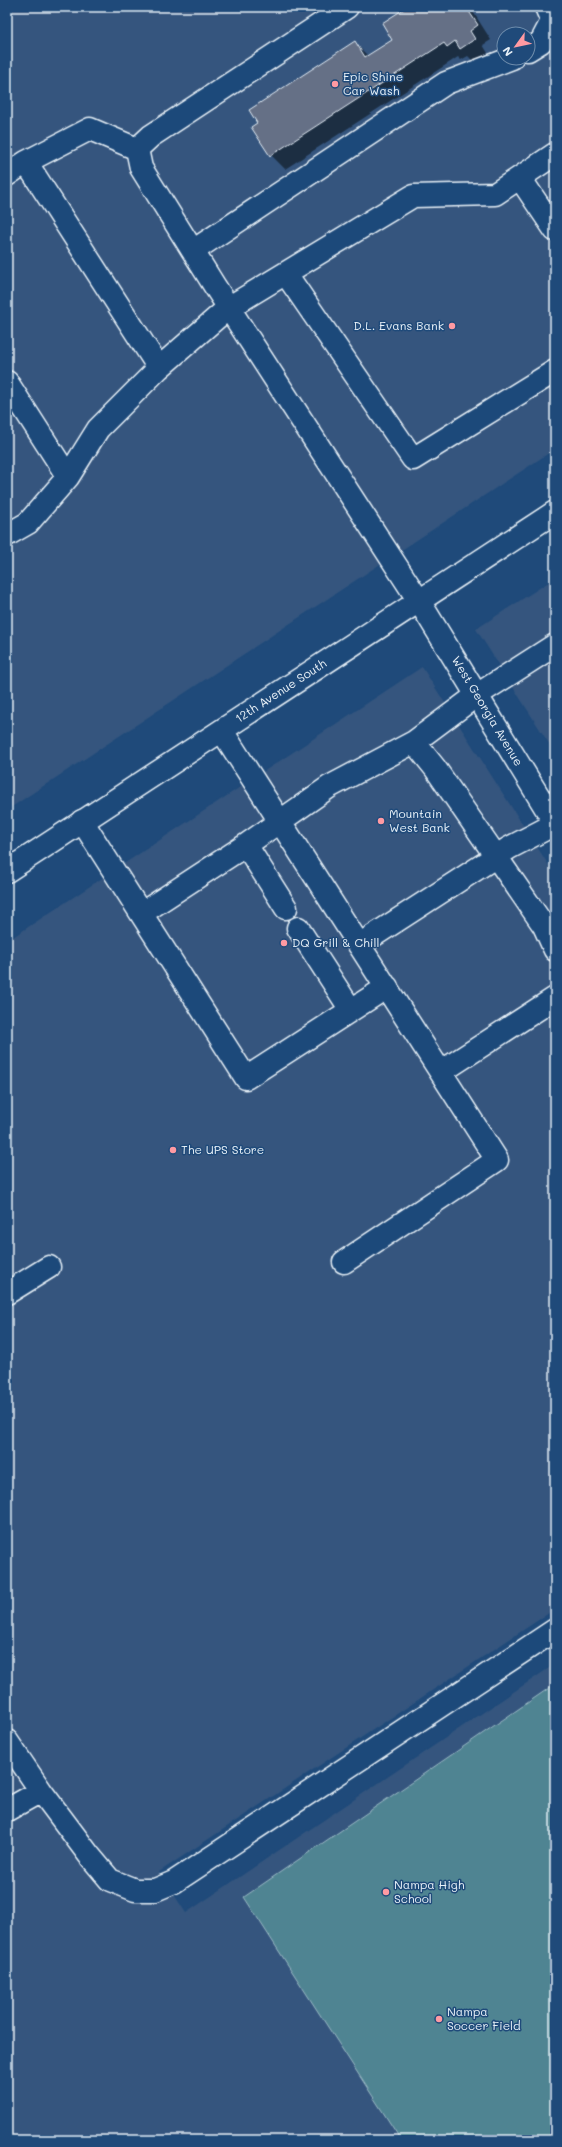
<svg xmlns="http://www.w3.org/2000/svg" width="562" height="2147" font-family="Mali,sans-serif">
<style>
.built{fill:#34557e;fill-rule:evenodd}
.green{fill:#4f8492;stroke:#9cbac5}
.shadow{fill:#0007}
.building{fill:#656f86;stroke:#e8f1f8}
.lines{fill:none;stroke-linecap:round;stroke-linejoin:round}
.minor-casing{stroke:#e8f1f8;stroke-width:25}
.major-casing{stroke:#e8f1f8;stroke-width:25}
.minor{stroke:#1f4a7a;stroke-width:22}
.major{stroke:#1f4a7a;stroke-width:22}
.poi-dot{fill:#ff9aa2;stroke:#1f4a7a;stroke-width:1.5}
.labels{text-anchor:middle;stroke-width:3;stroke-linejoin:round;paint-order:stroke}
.poi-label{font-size:12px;fill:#e8f1f8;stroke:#1f4a7a;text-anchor:start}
.street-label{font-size:12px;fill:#e8f1f8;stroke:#1f4a7a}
</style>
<rect width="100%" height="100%" fill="#1f4a7a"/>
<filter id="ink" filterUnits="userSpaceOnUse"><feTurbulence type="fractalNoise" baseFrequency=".025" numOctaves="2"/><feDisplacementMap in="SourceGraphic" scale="8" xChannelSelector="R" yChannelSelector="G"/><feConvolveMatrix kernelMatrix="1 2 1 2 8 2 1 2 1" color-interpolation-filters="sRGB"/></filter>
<g filter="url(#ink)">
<path class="built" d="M7,7H555V449L7,810ZM504,34H528V58H504Z
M555,578V753L476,629Z
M422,667L555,875V1609L159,1872L186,1913L555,1664V2140H7V941Z"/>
<path class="green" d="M555,1684V2140H401L244,1897Z"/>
<path class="shadow" d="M408,7H470L491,40L483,45L488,53L474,62L468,56L461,60L458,57L285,169L271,155L355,43L368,56L393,40Z"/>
<path class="building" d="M407,7H466L478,25L470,31L475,39L460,49L455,41L447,47L444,43L270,156L251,127L257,123L249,110L355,41L365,57L392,40L382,23Z"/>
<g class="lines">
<g class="minor-casing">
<path id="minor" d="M347,7L151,136L137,149L141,168L214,285L419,601L555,823
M528,50L541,42L552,21L546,7
M26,162L90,129L137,149
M7,175L26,162L159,368
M520,178L555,230
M193,251L446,83L512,58
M286,274L413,459L555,371
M7,382L68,477
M7,535L28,523L68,477L98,429L159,368L228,308L413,196L495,194L555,154
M222,731L497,1160L344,1262
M414,742L435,768L544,926L555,950
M82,821L246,1078L387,987
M246,845L286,908
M142,913L246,845L329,787L414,742L477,695L555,645
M298,928L351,1010
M359,945L509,848L555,824
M441,1072L555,998
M7,1293L49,1267
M7,1741L41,1791L89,1855L110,1880L135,1890H155L174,1882L555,1630
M7,1810L41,1791"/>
</g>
<g class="major-casing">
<path id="major" d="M7,871L555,512"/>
</g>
<use href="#minor" class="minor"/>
<use href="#major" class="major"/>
</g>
</g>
<g class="poi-dot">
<circle cx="335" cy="84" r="4"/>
<circle cx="452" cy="326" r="4"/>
<circle cx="381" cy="821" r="4"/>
<circle cx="284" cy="943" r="4"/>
<circle cx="173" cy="1150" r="4"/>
<circle cx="386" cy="1892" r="4"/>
<circle cx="439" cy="2019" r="4"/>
</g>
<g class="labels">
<g class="poi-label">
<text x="343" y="81">Epic Shine<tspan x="343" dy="14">Car Wash</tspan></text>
<text x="444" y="330" text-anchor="end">D.L. Evans Bank</text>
<text x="389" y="818">Mountain<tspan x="389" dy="14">West Bank</tspan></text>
<text x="292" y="947">DQ Grill &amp; Chill</text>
<text x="181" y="1154">The UPS Store</text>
<text x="394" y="1889">Nampa High<tspan x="394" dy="14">School</tspan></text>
<text x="447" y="2016">Nampa<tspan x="447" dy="14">Soccer Field</tspan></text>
</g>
<g class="street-label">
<text transform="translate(281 691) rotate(-33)" y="4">12th Avenue South</text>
<text transform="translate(487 711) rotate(59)" y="4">West Georgia Avenue</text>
</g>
</g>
<rect width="562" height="2147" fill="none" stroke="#1f4a7a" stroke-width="24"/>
<rect x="12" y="12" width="538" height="2123" fill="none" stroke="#e8f1f8" stroke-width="1.5" filter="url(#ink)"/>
<g transform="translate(516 46) rotate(237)"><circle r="19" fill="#1f4a7a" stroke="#6f8dac"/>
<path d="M0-3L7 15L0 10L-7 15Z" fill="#ff9aa2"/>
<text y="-6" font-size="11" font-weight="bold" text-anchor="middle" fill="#e8f1f8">N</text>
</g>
</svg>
